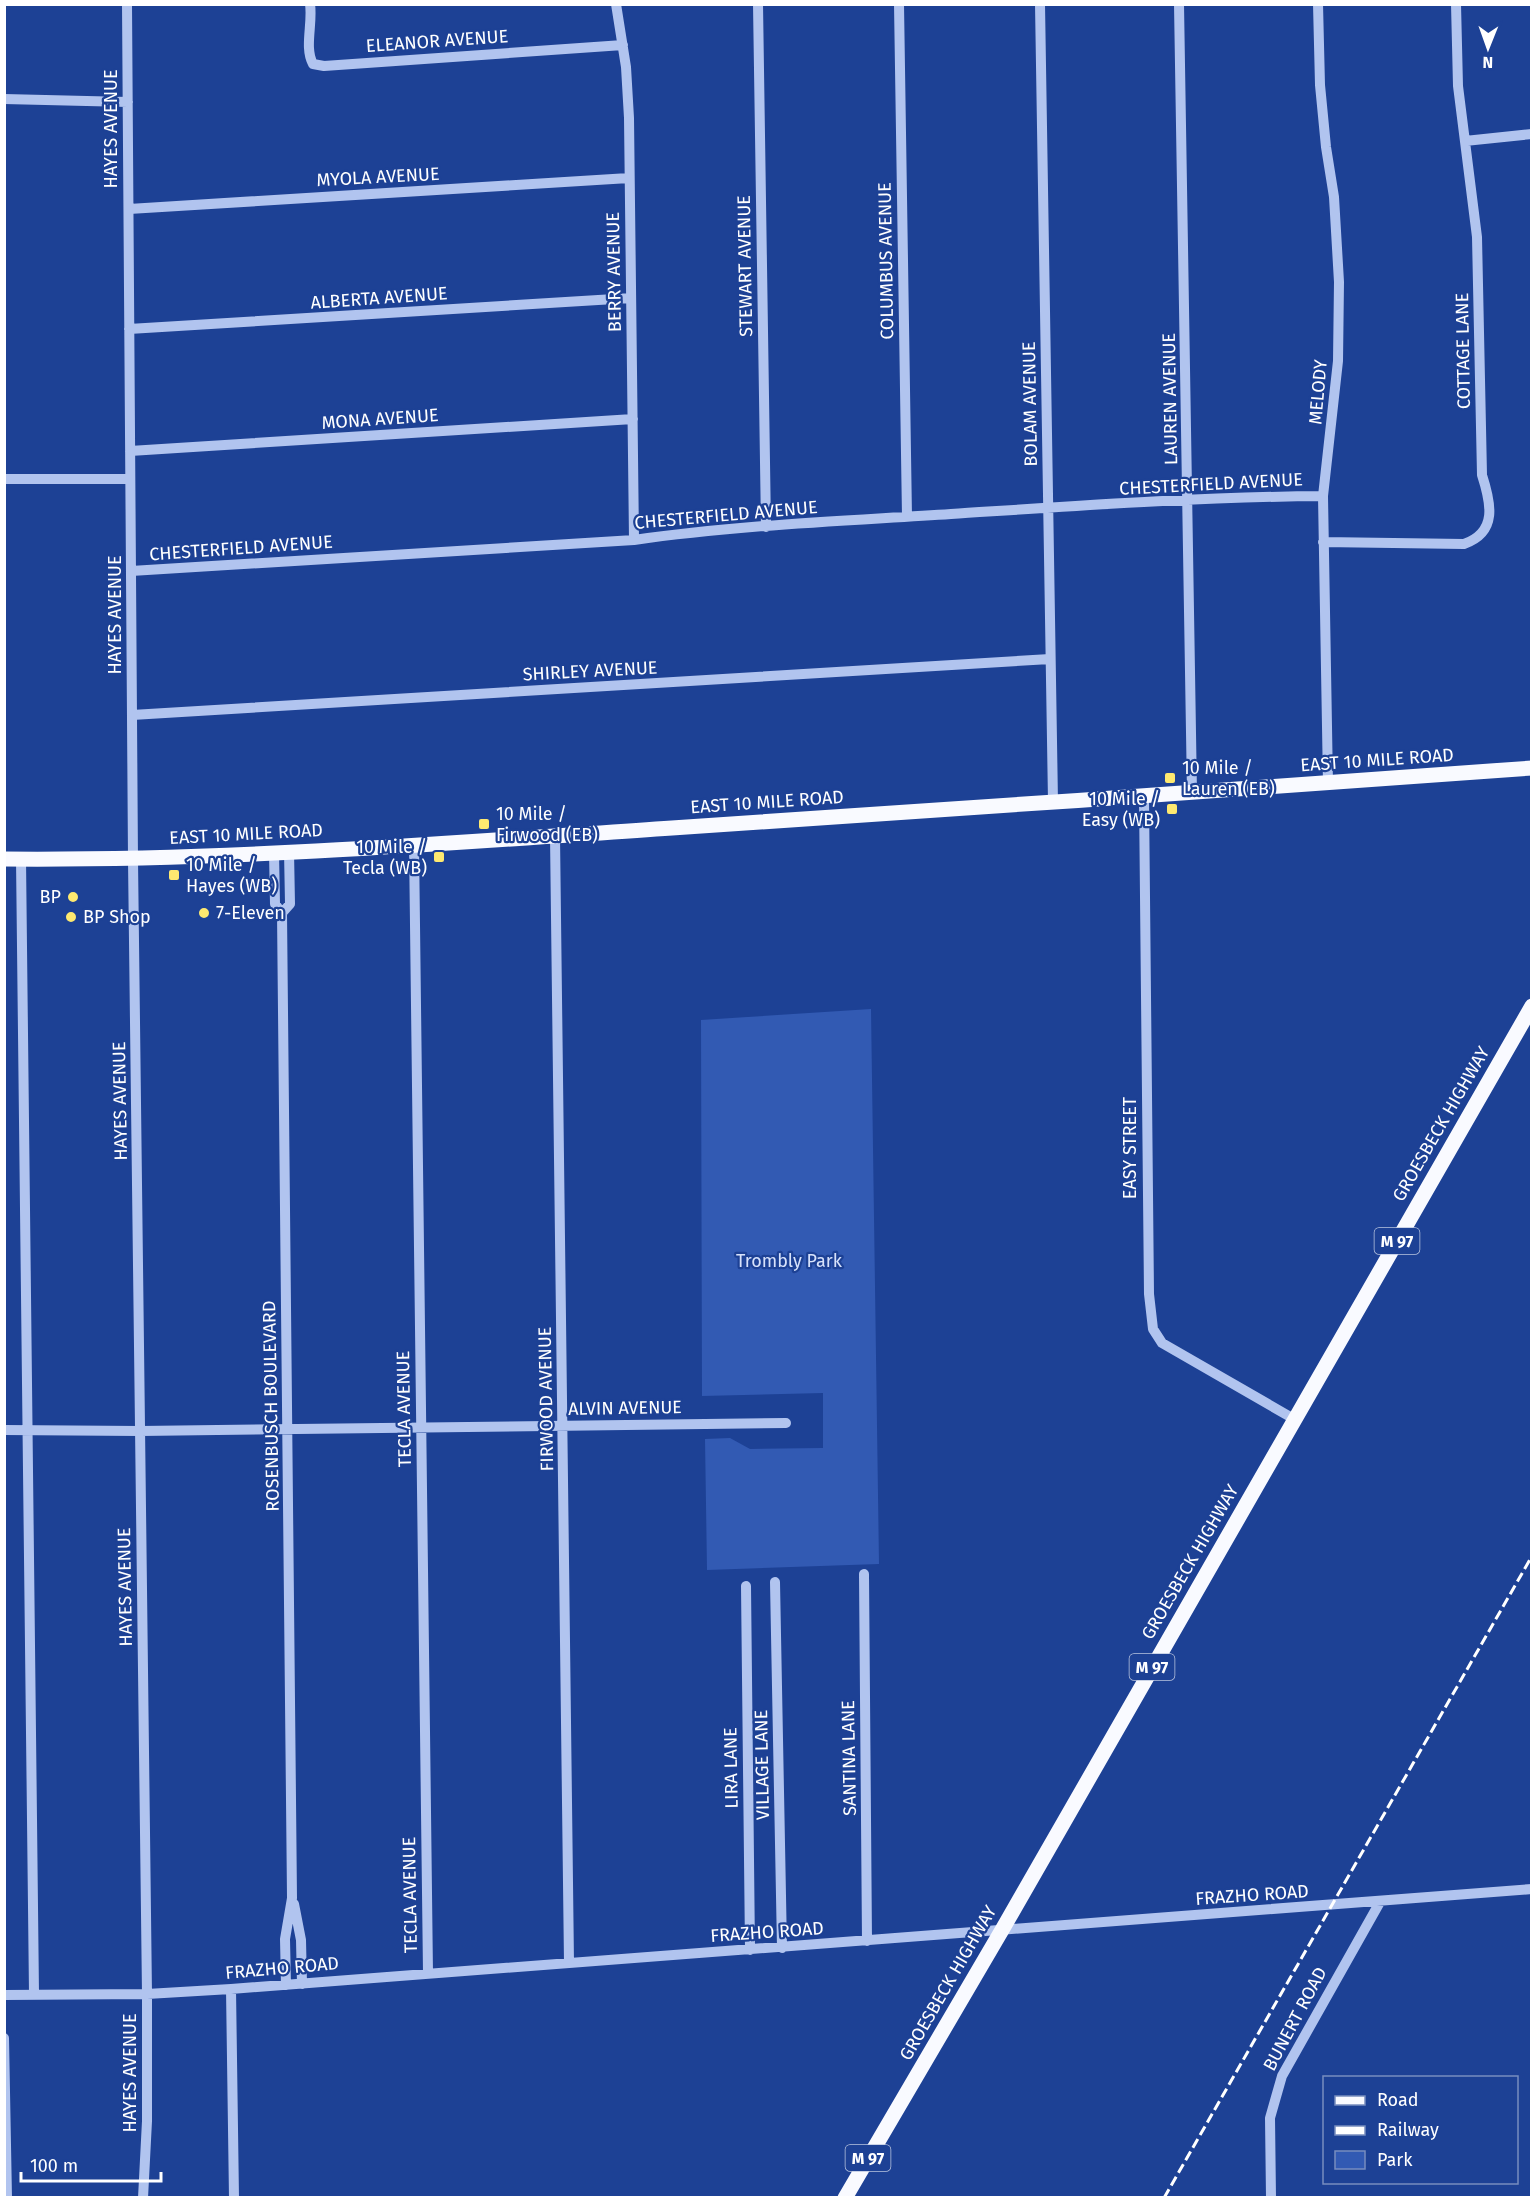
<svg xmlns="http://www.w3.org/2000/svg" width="1536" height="2202" font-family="'Fira Sans',sans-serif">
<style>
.green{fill:#325ab3}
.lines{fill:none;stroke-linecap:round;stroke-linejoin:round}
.minor{stroke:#b1c4ef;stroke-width:10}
.major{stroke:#f9faff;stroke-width:15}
.rail{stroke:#fff;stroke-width:3;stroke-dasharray:10 4.5;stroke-linecap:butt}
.poi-dot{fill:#fee970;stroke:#1d4195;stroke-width:2}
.labels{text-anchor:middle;stroke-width:4.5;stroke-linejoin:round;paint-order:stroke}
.shield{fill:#1d4195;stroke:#bbc6df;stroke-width:1.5}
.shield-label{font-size:16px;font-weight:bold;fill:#fff}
.street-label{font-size:18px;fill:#fff;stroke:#1d4195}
.poi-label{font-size:18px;fill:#fff;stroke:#1d4195;text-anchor:start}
.park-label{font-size:18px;fill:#d7e2fb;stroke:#1d4195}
</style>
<rect width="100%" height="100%" fill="#1d4195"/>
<path class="green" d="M871,1009L879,1564L707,1570L705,1439L730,1438L750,1449L823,1448V1393L702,1396L701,1020Z"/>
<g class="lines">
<path class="minor" d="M127,4L133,860L147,1994V2121L143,2198
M310,4C313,23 304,48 313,64L324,66L623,45
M616,4L626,67L629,118L634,540
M758,4L766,527
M899,4L907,517
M1040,4L1053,802
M1179,4L1192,793
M1318,4L1320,85L1326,147L1334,197L1339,282L1338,361L1323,496L1328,784
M4,99L128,102
M1465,141L1532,134
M129,209L629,178
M129,329L631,298
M130,451L633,419
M4,479H130
M1323,542L1464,544C1498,532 1491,503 1482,475L1477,237L1458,86L1456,4
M131,571L634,540C738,525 845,521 951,514C1075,506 1199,497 1323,496
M132,715L1050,659
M1144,797L1149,1294L1153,1329L1162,1343L1294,1419
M555,836L569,1963
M414,844L428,1973
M274,852L275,904L282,913L290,904L289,851
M21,859L34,1994
M282,913L292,1898L285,1939L286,1985
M4,1430L140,1431L786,1423
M864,1574L867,1941
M775,1582L782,1948
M746,1586L750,1950
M294,1904L301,1940L302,1984
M231,1989L234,2198
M4,1995L147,1994L231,1989L1532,1889
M4,2038L7,2198
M1271,2198L1270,2118L1282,2076L1380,1902"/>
<path class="major" d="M4,859C227,861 450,843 672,828C959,808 1245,790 1532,768
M845,2198L1002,1930L1532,1006"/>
<path class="rail" d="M1164,2198L1532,1556"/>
</g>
<g class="poi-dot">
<rect x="1164" y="772" width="12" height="12" rx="3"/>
<rect x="1166" y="803" width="12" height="12" rx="3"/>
<rect x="478" y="818" width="12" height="12" rx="3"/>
<rect x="433" y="851" width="12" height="12" rx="3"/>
<rect x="168" y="869" width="12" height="12" rx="3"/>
<circle cx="73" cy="897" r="6"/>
<circle cx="204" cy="913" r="6"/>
<circle cx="71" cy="917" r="6"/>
</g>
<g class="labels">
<g class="shield">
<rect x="1374.5" y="1228" width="45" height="26" rx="4.5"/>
<rect x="1129.5" y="1654" width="45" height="26" rx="4.5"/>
<rect x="845.5" y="2145" width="45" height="26" rx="4.5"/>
</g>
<g class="shield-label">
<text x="1397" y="1247">M 97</text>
<text x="1152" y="1673">M 97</text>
<text x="868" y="2164">M 97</text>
</g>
<g class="street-label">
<text transform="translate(437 41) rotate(-4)" y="6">ELEANOR AVENUE</text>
<text transform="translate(111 129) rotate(-90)" y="6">HAYES AVENUE</text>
<text transform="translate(378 177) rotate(-3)" y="6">MYOLA AVENUE</text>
<text transform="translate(886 261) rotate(-91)" y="6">COLUMBUS AVENUE</text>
<text transform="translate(745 266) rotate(-91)" y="6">STEWART AVENUE</text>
<text transform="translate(614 272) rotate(-91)" y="6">BERRY AVENUE</text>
<text transform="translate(379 298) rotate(-4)" y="6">ALBERTA AVENUE</text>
<text transform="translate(1463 351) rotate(-91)" y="6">COTTAGE LANE</text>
<text transform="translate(1318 392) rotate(-85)" y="6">MELODY</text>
<text transform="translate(1170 399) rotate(-91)" y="6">LAUREN AVENUE</text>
<text transform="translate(1030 404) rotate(-91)" y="6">BOLAM AVENUE</text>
<text transform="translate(380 419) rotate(-4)" y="6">MONA AVENUE</text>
<text transform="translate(1211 484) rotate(-3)" y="6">CHESTERFIELD AVENUE</text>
<text transform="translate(726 515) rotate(-5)" y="6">CHESTERFIELD AVENUE</text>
<text transform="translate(241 548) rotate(-4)" y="6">CHESTERFIELD AVENUE</text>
<text transform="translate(115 615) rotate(-90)" y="6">HAYES AVENUE</text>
<text transform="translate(590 671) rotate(-3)" y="6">SHIRLEY AVENUE</text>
<text transform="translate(1377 760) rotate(-4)" y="6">EAST 10 MILE ROAD</text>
<text transform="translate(767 802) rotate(-4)" y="6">EAST 10 MILE ROAD</text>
<text transform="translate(246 834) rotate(-3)" y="6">EAST 10 MILE ROAD</text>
<text transform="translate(120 1101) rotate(-91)" y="6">HAYES AVENUE</text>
<text transform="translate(1441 1124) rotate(-60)" y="6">GROESBECK HIGHWAY</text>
<text transform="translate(1130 1148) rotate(-90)" y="6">EASY STREET</text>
<text transform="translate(546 1399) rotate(-91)" y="6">FIRWOOD AVENUE</text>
<text transform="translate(271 1406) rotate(-91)" y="6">ROSENBUSCH BOULEVARD</text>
<text transform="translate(625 1408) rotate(-1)" y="6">ALVIN AVENUE</text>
<text transform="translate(404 1409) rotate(-91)" y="6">TECLA AVENUE</text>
<text transform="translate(1190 1562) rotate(-60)" y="6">GROESBECK HIGHWAY</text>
<text transform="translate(125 1587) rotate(-91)" y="6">HAYES AVENUE</text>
<text transform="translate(849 1758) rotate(-91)" y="6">SANTINA LANE</text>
<text transform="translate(762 1765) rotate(-91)" y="6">VILLAGE LANE</text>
<text transform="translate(731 1768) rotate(-91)" y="6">LIRA LANE</text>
<text transform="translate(410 1895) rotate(-91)" y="6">TECLA AVENUE</text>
<text transform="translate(1252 1895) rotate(-4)" y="6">FRAZHO ROAD</text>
<text transform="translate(767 1932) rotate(-4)" y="6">FRAZHO ROAD</text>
<text transform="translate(282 1968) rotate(-5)" y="6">FRAZHO ROAD</text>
<text transform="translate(948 1983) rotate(-60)" y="6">GROESBECK HIGHWAY</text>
<text transform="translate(1295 2019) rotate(-62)" y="6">BUNERT ROAD</text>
<text transform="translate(130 2073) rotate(-90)" y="6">HAYES AVENUE</text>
</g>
<g class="poi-label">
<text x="1182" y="774">10 Mile /<tspan x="1182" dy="21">Lauren (EB)</tspan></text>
<text x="1160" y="805" text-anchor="end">10 Mile /<tspan x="1160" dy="21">Easy (WB)</tspan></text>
<text x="496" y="820">10 Mile /<tspan x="496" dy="21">Firwood (EB)</tspan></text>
<text x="427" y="853" text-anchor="end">10 Mile /<tspan x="427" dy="21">Tecla (WB)</tspan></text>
<text x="186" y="871">10 Mile /<tspan x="186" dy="21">Hayes (WB)</tspan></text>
<text x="61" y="903" text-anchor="end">BP</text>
<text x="216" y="919">7-Eleven</text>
<text x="83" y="923">BP Shop</text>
</g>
<g class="park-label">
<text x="789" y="1267">Trombly Park</text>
</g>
</g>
<rect width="1536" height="2202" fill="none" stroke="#ffffff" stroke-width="12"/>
<rect x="1323" y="2076" width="195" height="108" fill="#1d4195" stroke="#778dbf" stroke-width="1.5"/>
<rect x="1335" y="2096" width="30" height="9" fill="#f9faff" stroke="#778dbf" stroke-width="1.5"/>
<text x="1377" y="2106" font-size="18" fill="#ffffff">Road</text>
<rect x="1335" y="2126" width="30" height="9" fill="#ffffff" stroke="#778dbf" stroke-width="1.5"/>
<text x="1377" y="2136" font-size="18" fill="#ffffff">Railway</text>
<rect x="1335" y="2151" width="30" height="18" fill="#325ab3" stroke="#778dbf" stroke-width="1.5"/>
<text x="1377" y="2166" font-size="18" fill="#ffffff">Park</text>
<g transform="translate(1488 48) rotate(181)" stroke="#1d4195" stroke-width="4.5" paint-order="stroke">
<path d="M0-4.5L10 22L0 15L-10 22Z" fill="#ffffff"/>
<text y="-9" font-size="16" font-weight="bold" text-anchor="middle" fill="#ffffff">N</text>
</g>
<path d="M21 2172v9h140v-9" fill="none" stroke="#ffffff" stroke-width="3"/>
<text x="30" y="2172" font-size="18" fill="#ffffff" stroke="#1d4195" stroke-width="4.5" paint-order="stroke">100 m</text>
</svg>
